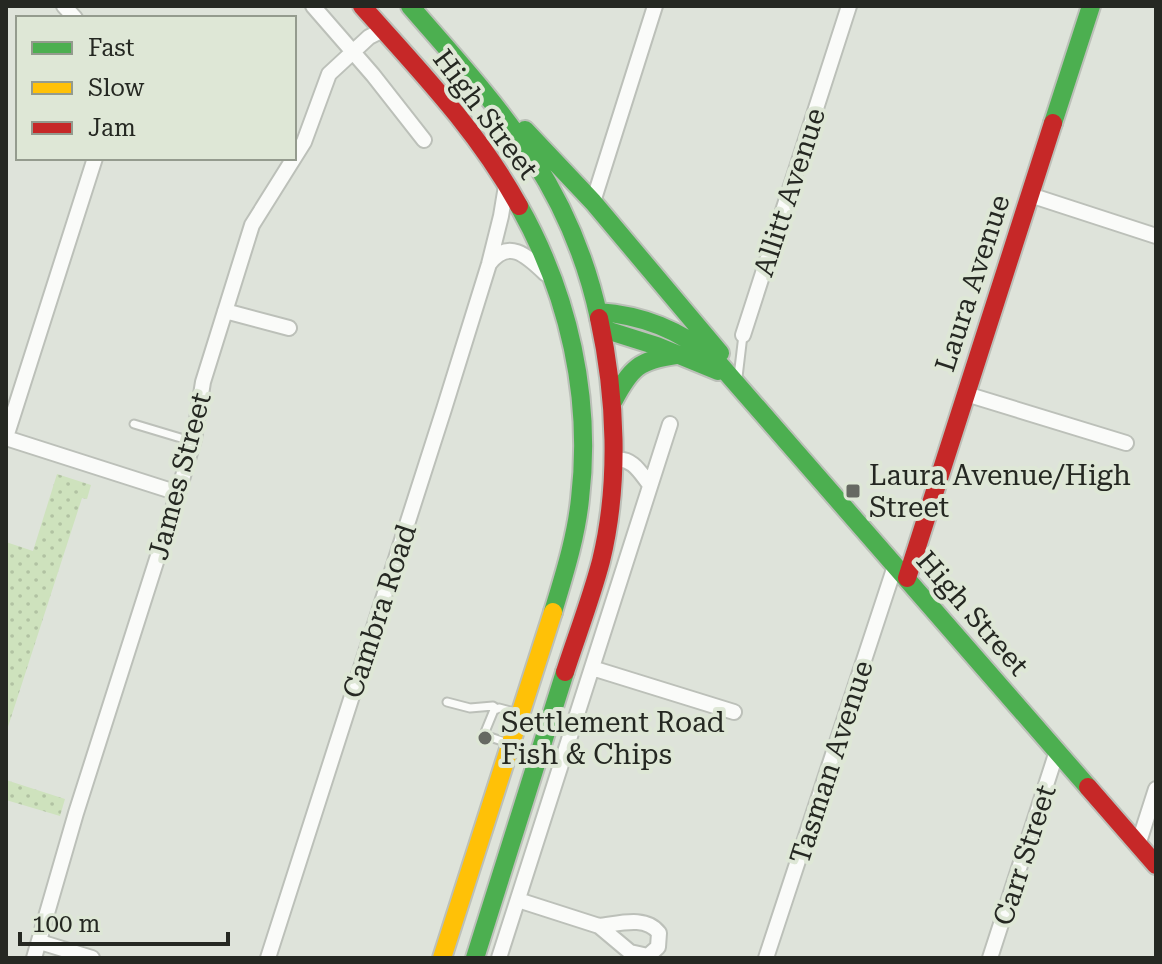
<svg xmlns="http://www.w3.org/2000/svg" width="1162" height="964" font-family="'Roboto Serif',serif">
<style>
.grass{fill:url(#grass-dots)}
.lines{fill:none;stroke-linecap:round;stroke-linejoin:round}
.lane-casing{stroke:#bcc0b9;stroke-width:11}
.street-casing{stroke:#bcc0b9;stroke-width:18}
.fast-casing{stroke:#bcc0b9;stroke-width:22}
.slow-casing{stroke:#bcc0b9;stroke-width:22}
.jam-casing{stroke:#bcc0b9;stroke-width:22}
.lane{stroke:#fafbf9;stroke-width:7}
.street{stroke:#fafbf9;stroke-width:14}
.fast{stroke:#4caf50;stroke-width:18}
.slow{stroke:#ffc107;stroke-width:18}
.jam{stroke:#c62828;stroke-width:18}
.poi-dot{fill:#666962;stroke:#dee7d6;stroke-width:3}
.labels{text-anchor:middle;stroke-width:8;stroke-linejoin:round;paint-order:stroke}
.street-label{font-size:28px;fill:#252822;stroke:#dee7d6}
.poi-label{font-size:28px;fill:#252822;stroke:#dee7d6;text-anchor:start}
</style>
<defs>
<pattern id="grass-dots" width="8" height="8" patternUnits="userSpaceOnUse" patternTransform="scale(2)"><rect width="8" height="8" fill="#cee2bd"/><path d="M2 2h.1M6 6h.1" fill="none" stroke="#b1c2a2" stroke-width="1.8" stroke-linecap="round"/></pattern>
</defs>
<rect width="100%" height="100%" fill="#dee3da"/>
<path class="grass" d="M57,474L91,485L87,499L82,498L6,733V542L33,551Z
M6,780L65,799L60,816L6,800Z"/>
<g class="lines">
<g class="lane-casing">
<path id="lane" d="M738,377L743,335
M134,424L194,442
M447,702L470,708L493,706L497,709
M508,743L487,736L485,732L494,710L499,708L514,712"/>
</g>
<g class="street-casing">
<path id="street" d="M64,6L75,18
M313,6L373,75L424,140
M1030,195L1156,236
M593,202L655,6
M489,264C509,237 528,257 546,274
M225,311L289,328
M743,335L849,6
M966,394L1126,443
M6,437L95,158
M6,438L178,493
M615,460C632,457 640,472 650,485
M592,668L734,712
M1138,845L1156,789
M518,900L599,926L630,952L648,956L658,947L659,933C646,915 618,924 599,926
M40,942L92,958
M34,958L76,813L178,493L194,439L203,382L252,225L304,142L329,74L369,37L383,30
M268,958L444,409L489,264L501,216L506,186
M499,958L670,424
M766,958L895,566
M990,958L1057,751"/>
</g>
<g class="fast-casing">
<path id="fast" d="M410,6C497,106 570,182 599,318
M1053,123L1091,6
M525,130L593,202L720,353
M519,206C569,295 592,398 580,499C576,538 564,575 553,612
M598,312C643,315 679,330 714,358L1088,787
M603,329L657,346L718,371
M614,400C631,368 639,360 676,355
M475,958L565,672"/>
</g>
<g class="slow-casing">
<path id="slow" d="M442,958L553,612"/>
</g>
<g class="jam-casing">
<path id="jam" d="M362,6C419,70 478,131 519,206
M907,578L1053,123
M565,672C577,635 591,599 601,561C620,483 616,396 599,318
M1088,787L1156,865"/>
</g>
<use href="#lane" class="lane"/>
<use href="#street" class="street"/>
<use href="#fast" class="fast"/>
<use href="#slow" class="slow"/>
<use href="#jam" class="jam"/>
</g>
<g class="poi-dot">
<rect x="845" y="483" width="16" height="16" rx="4"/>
<circle cx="485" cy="738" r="8"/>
</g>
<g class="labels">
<g class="street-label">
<text transform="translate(486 114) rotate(53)" y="10">High Street</text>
<text transform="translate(789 192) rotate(-72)" y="10">Allitt Avenue</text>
<text transform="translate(972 283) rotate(-72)" y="10">Laura Avenue</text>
<text transform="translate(179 476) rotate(-75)" y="10">James Street</text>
<text transform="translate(379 611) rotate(-72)" y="10">Cambra Road</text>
<text transform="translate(973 613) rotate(49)" y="10">High Street</text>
<text transform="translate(831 762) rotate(-72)" y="10">Tasman Avenue</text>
<text transform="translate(1024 855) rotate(-72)" y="10">Carr Street</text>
</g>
<g class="poi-label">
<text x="869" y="485">Laura Avenue/High<tspan x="869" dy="32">Street</tspan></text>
<text x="501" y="732">Settlement Road<tspan x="501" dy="32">Fish &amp; Chips</tspan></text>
</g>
</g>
<rect width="1162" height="964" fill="none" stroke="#252822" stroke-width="16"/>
<rect x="16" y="16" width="280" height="144" fill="#dee7d6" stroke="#949b8e" stroke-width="2"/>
<rect x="32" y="42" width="40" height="12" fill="#4caf50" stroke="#949b8e" stroke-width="2"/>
<text x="88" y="56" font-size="24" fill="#252822">Fast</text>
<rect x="32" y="82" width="40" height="12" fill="#ffc107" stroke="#949b8e" stroke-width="2"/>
<text x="88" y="96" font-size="24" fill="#252822">Slow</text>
<rect x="32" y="122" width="40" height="12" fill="#c62828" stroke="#949b8e" stroke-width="2"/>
<text x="88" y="136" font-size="24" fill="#252822">Jam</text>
<path d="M20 932v12h208v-12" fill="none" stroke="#252822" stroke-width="4"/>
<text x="32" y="932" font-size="24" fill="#252822" stroke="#dee7d6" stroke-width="6" paint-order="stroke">100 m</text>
</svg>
